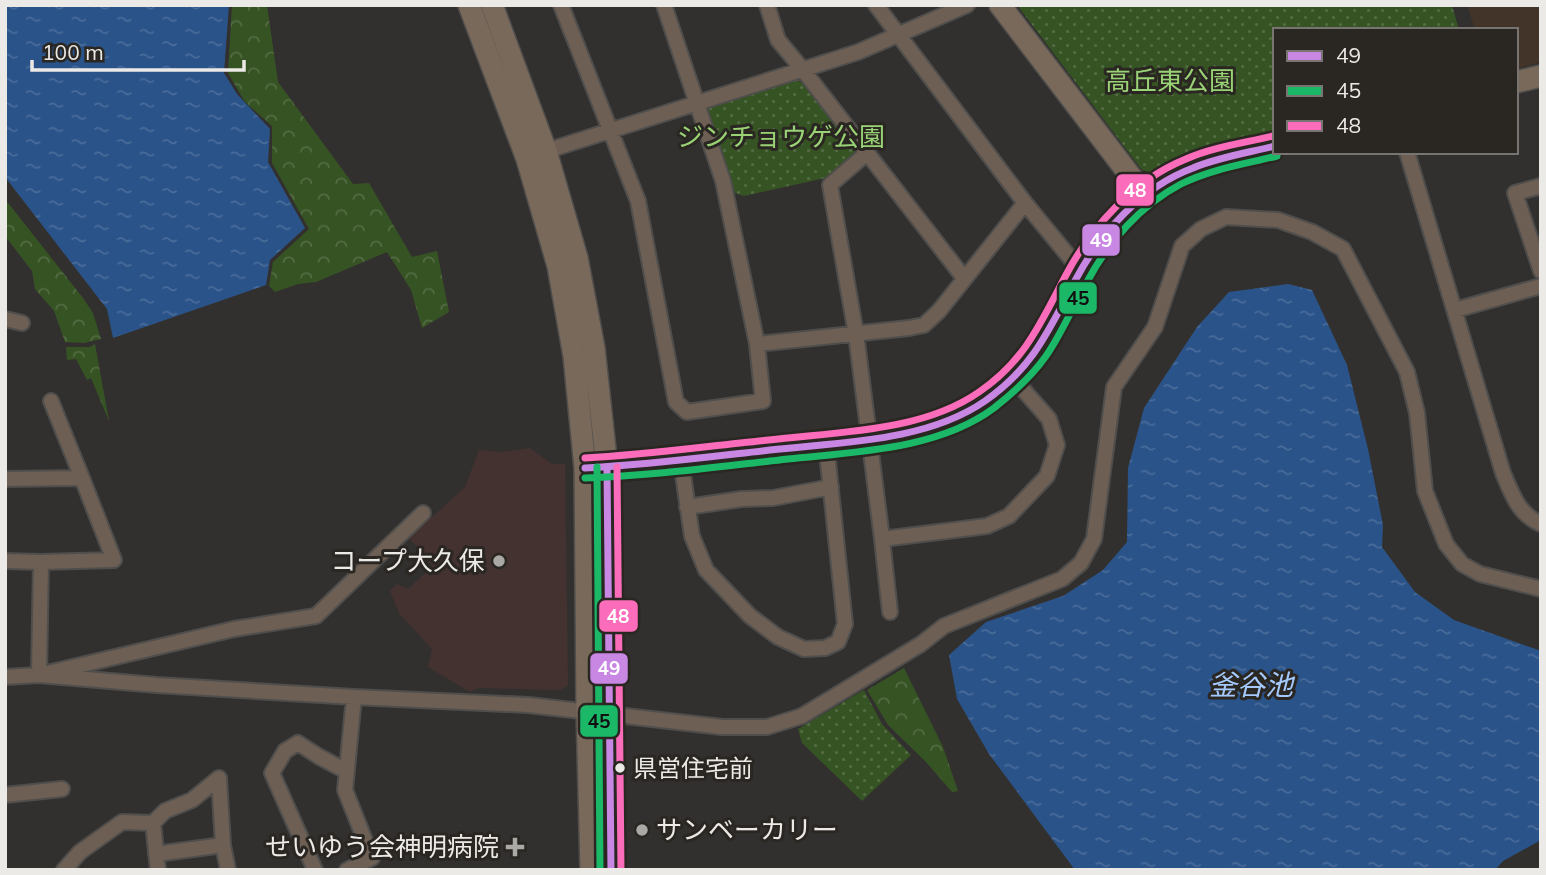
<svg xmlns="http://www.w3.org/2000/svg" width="1546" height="875" font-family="Mulish,'Noto Sans JP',sans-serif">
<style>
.commercial{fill:#443231}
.education{fill:#423429}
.forest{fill:url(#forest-crowns)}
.park{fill:url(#park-dots)}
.water{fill:url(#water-ripples)}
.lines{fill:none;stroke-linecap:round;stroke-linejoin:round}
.street-casing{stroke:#4f4e4c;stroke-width:18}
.secondary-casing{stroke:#4f4e4c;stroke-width:24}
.street{stroke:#6d5f54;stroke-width:14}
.secondary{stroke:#79695b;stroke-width:21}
.bus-1-casing{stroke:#2a2622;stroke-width:12}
.bus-2-casing{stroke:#2a2622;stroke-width:12}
.bus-3-casing{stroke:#2a2622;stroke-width:12}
.bus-1{stroke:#c787e3;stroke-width:7}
.bus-2{stroke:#1ab867;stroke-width:7}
.bus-3{stroke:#fb6dba;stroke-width:7}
.poi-dot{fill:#aba9a6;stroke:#2a2622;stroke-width:2.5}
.bus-dot{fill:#eceae7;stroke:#2a2622;stroke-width:2.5}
.labels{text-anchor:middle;stroke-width:6;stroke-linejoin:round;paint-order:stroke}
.bus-label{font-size:24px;fill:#eceae7;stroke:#2a2622;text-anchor:start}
.park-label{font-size:26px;fill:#99d375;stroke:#2a2622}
.poi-label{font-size:26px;fill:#eceae7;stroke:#2a2622;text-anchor:end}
.water-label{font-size:28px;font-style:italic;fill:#a4cafd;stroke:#2a2622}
.line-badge{stroke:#2a2622;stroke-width:2.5}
.badge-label{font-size:19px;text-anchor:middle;font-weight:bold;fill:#fff}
.pale-badge-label{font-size:19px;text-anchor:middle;font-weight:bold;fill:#111}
</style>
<defs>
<pattern id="forest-crowns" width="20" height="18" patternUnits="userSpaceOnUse" patternTransform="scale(1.75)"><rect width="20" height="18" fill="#365323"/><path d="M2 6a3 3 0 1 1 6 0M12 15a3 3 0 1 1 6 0" fill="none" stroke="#536c43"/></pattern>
<pattern id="park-dots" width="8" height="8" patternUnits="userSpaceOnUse" patternTransform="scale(1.75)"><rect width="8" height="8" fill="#365323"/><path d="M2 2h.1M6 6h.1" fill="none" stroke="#536c43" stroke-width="1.8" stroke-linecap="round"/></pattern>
<pattern id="water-ripples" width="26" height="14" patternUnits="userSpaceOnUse" patternTransform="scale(1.75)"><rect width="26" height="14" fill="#2a5389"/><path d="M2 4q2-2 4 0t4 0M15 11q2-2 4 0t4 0" fill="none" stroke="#496c9a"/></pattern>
</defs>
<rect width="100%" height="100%" fill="#32302e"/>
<path class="commercial" d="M530,448L552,464H565L568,685L560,690L478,688L470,692L428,667L432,649L399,613L390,591L397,584L408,589L433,566L409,538L465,487L479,450L502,452Z"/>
<path class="education" d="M1467,5H1541V62L1516,69V30H1475Z"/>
<path class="forest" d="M232,5H267L278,82L353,184L369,183L412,257L437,251L449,312L422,328L411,290L387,252L316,282L298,284L275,292L269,286L273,262L309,229L272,163V126L245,102L228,73Z
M5,199L83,298L93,313L101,339L84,343L65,342L54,311L35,289L32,271L5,236Z
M95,344L109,421L91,378L87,380L76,359L67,360L66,347H90Z
M904,668L943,747L958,791L952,792L926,762L888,725L867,690Z"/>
<path class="park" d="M1017,5H1452L1459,30H1275V132L1193,153L1153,173L1142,170Z
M797,80L805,85L857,149V157L830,177L744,196L735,193L707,110L711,107Z
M864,690L882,724L911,755L862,801L802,743L798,729Z"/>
<path class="water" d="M5,5H229L224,73L237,94L270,129L268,162L305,228L270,260L266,285L113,338L107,309L5,177Z
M1288,284L1312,290L1347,365L1368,449L1383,525L1382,547L1415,592L1454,620L1541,651V840L1503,861L1495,870H1075L989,754L957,699L949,655L986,622L1063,596L1103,570L1127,542L1128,468L1144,408L1197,327L1229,292Z"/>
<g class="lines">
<g class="street-casing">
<path id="street" d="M561,5L638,201L676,402L687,412L763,401L757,344
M664,5L723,181L757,344L909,328L924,325L939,311L1025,203
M767,5L778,40L803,70L964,278
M876,5L1025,203L1081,271
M546,151L858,52L967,5
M1407,152L1503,473C1512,494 1518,514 1541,524
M867,153L830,185L856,334L882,539L987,526L1009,516L1047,476L1057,445L1049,419L1013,378
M1541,186L1515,193L1541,271
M1455,310L1541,286
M5,319L22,323
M51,401L82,478
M681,461L692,536L706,570L750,616L778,637L804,649L825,648L838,642L845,624L826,443
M5,479L82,478L114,560L41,562
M687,507L742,499L773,498L831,487
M882,539L890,612
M5,561L41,562L39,675L234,629L316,616L423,513
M5,677L39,675L157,685L354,697L528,705L722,727H767L802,716L921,644L944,626L1062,579L1081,563L1094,539L1114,387L1155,327L1182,246L1201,229L1226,217L1278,220L1312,232L1343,249L1407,372L1417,413L1425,491L1446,544L1462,564L1480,574L1541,589
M5,795L62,789
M153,823L158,870
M156,854L223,845
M64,870L80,852L122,822L153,823L165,811L192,800L219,778L223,845L228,870
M315,870L272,773L285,751L298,743L318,756L346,771
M347,870L372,858L345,790L354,697"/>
</g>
<g class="secondary-casing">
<path id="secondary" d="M469,5L527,159L558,266L574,356L585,468L587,710L591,870
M492,5L546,151L577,258L594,348L607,467L611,870
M1000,5L1145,195
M1516,82L1541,76
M594,468C654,465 714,456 774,449C837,441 932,440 985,401C1004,387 1024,370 1038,350C1055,325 1066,296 1081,270C1105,231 1136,196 1178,174C1207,159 1243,154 1275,146"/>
</g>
<use href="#street" class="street"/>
<use href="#secondary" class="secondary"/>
<g class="bus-1-casing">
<path id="bus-1" d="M607,467L611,870
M585,468C647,465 708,457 770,450C839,442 926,442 985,401C1034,367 1049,329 1076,279C1101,232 1142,187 1193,168C1219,157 1247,153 1275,146"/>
</g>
<g class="bus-2-casing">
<path id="bus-2" d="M597,467L600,870
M585,478C647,476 708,468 770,461C841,452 934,453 994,408C1013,393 1032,376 1046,356C1062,333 1073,306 1087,282C1108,242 1141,205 1181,184C1211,169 1245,164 1277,156"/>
</g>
<g class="bus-3-casing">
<path id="bus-3" d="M585,458C646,455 708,446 769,440C836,432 922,432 979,392C1025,361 1041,322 1066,275C1092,226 1134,180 1186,159C1213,147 1244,143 1273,136
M617,467L621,870"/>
</g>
<use href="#bus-1" class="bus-1"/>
<use href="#bus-2" class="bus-2"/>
<use href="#bus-3" class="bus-3"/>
</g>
<g class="poi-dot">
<circle cx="499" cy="561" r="7"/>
<circle cx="642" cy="830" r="7"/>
<path d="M511.5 836.5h7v7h7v7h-7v7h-7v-7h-7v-7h7z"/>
</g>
<circle class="bus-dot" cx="620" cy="768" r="6"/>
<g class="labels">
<g class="bus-label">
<text x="633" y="777">県営住宅前</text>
</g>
<g class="park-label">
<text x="1170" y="90">高丘東公園</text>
<text x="781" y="146">ジンチョウゲ公園</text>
</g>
<g class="poi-label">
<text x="485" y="570">コープ大久保</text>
<text x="656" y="839" text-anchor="start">サンベーカリー</text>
<text x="499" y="856">せいゆう会神明病院</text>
</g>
<g class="water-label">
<text x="1251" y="695">釜谷池</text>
</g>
</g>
<g class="line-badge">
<rect x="1115" y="173" width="40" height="34" rx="7" fill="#fb6dba"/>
<rect x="1081" y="223" width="40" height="34" rx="7" fill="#c787e3"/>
<rect x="1058" y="281" width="40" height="34" rx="7" fill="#1ab867"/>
<rect x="598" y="599" width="41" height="34" rx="7" fill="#fb6dba"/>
<rect x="589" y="652" width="40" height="33" rx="7" fill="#c787e3"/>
<rect x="579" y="704" width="40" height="34" rx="7" fill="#1ab867"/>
</g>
<g class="badge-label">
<text x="1135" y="197">48</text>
<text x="1101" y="247">49</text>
<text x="618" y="623">48</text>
<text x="609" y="675">49</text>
</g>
<g class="pale-badge-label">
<text x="1078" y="305">45</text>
<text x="599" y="728">45</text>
</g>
<rect width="1546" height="875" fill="none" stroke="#eceae7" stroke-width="14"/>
<rect x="1273" y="28" width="245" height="126" fill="#2a2622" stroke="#787471" stroke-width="2"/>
<rect x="1287" y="51" width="35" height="10" fill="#c787e3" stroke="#787471" stroke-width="2"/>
<text x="1336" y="63" font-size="21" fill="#eceae7">49</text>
<rect x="1287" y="86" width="35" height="10" fill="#1ab867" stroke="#787471" stroke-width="2"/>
<text x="1336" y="98" font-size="21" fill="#eceae7">45</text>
<rect x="1287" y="121" width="35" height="10" fill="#fb6dba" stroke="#787471" stroke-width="2"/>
<text x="1336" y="133" font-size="21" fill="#eceae7">48</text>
<path d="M32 60v10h212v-10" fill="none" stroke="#eceae7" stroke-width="3.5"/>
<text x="42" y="60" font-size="21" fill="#eceae7" stroke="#2a2622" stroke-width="5" paint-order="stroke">100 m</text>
</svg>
